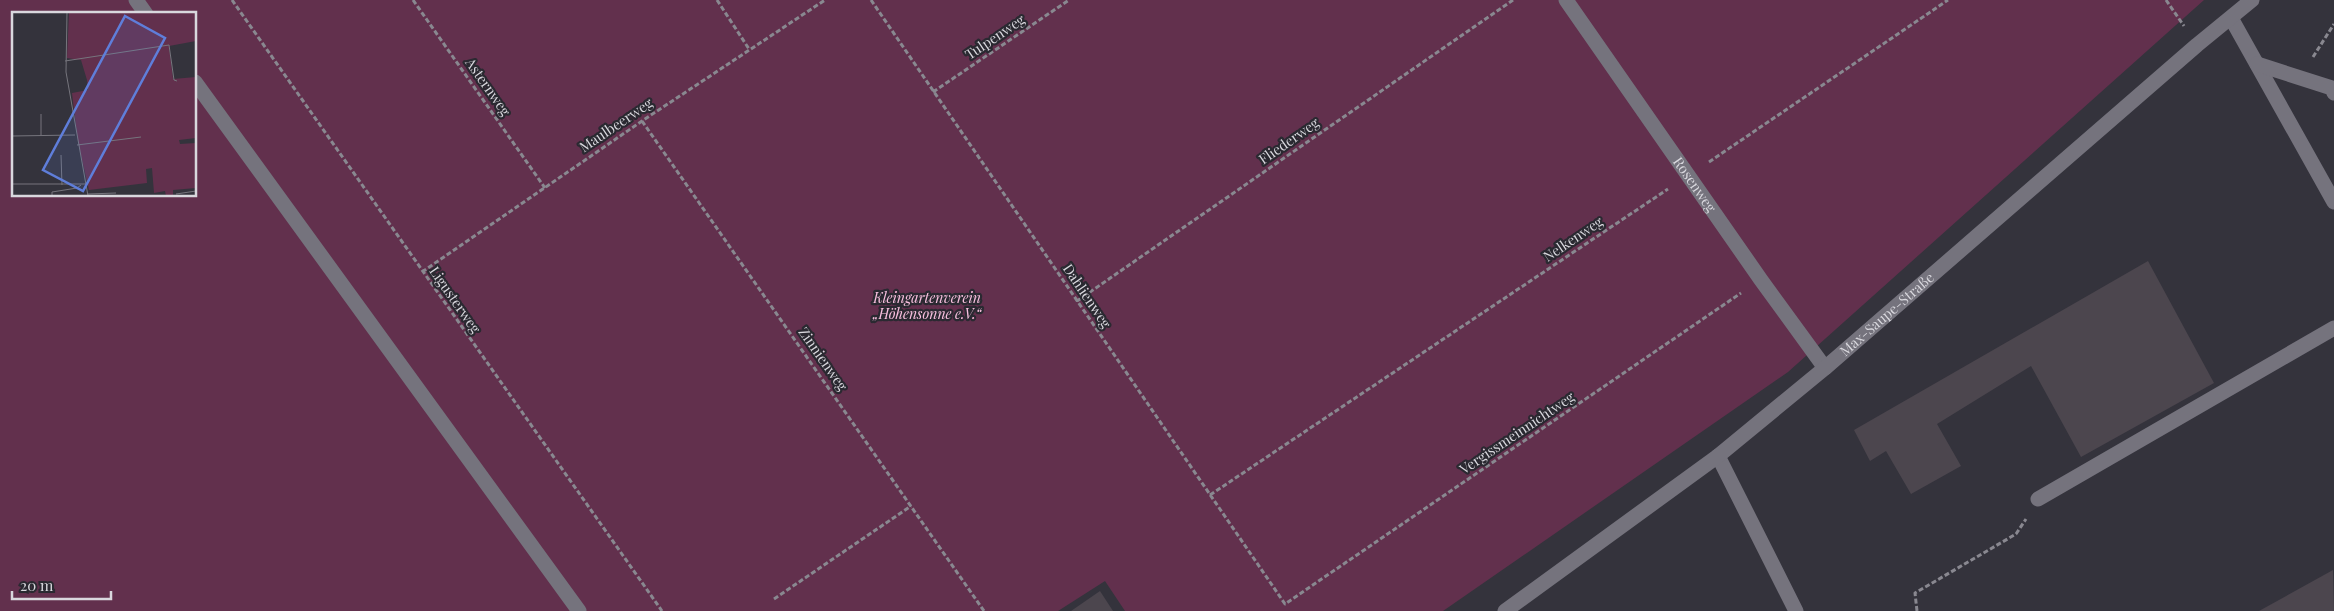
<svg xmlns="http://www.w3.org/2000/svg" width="2334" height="611" font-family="'Playfair Display',serif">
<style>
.green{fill:#62304d;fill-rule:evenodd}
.building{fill:#4c464e}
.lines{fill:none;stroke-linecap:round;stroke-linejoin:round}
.path{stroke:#898890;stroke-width:3;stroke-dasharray:5 2.5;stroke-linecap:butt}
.service{stroke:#75737d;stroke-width:15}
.tertiary{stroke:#75737d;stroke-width:15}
.labels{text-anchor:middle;stroke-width:4.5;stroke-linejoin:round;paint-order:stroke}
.street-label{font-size:14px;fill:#d9d8de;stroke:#2a2931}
.park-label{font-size:14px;font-style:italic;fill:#f9c0df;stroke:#2a2931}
.inset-road{fill:none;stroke:#76757d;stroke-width:1}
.view{fill:#5f7eda;fill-opacity:0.15;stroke:#5f7eda;stroke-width:2.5}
.inset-edge{fill:none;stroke:#d9d8de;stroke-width:2.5}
</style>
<rect width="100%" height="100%" fill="#34333c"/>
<path class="green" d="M0,0H2204L1788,372L1443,611H1125L1105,581L1058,611H0ZM14,14H195V195H14Z"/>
<path class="building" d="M2148,261L2214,383L2081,457L2031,366L1937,424L1961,466L1911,494L1886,451L1870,461L1854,430Z
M2333,570L2334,611H2259Z
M1100,591L1113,611H1071Z"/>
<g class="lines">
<path class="path" d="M232,0L662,611
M413,0L545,188
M717,0L749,49
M871,0L1285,604L1741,293
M2166,0L2184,26
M2313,57L2334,24
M933,92L1069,0
M642,121L984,611
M1709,162L1948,0
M422,272L642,121L825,0
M1077,301L1513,0
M1210,495L1668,189
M774,599L911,506
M1917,611L1915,593L2016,534L2026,519"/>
<g class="service">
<path d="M136,0L146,14"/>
<path id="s1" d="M1566,0L1761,280L1825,368"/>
<path d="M2231,18L2334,202"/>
<path d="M2257,64L2332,88L2334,93"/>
<path d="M195,82L579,611"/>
<path d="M1718,456L1796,611"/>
<path d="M2038,499L2334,328"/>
</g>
<path class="tertiary" id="s2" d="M1505,611L1718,456L1825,368L2197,45L2252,0"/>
</g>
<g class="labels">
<g class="street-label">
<text transform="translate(995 37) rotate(-34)" y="5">Tulpenweg</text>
<text transform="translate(488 87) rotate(55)" y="5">Asternweg</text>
<text transform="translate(616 125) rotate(-34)" y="5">Maulbeerweg</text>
<text transform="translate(1289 141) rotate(-35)" y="5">Fliederweg</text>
<text dy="5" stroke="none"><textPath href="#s1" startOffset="225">Rosenweg</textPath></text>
<text transform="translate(1573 239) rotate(-34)" y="5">Nelkenweg</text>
<text transform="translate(1087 296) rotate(56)" y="5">Dahlienweg</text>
<text transform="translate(455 300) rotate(55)" y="5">Ligusterweg</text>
<text dy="5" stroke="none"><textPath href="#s2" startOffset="484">Max-Saupe-Straße</textPath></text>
<text transform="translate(823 359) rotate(55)" y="5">Zinnienweg</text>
<text transform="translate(1517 433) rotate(-34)" y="5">Vergissmeinnichtweg</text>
</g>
<g class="park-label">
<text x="927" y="303">Kleingartenverein<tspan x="927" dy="16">„Höhensonne e.V.“</tspan></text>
</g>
</g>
<g transform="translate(12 12)">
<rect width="184" height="184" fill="#34333c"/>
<path d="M57,0H184V29L157,34L161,67L184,65V126L167,128L168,132L184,131V176L161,178V184H154L153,179L142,181L140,156L134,157L135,171L77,178L66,130L60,81L76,78L75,68L69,48L55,46Z" fill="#62304d"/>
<path class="inset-road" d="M55,0L54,60L76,184M53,49L157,33L162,68L165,69M29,102V123M0,124L63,123M65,133L129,125M49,143L50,173M0,172H74M76,182L104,181M164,182L184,179M40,184V180L65,176L69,173"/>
<path class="view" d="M113,4L153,26L71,179L31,158Z"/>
<rect width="184" height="184" class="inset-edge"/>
</g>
<path d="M12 591v8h99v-8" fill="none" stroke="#d9d8de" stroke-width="2.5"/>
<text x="20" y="591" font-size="15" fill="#d9d8de" stroke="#2a2931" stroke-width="4" paint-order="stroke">20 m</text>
</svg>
